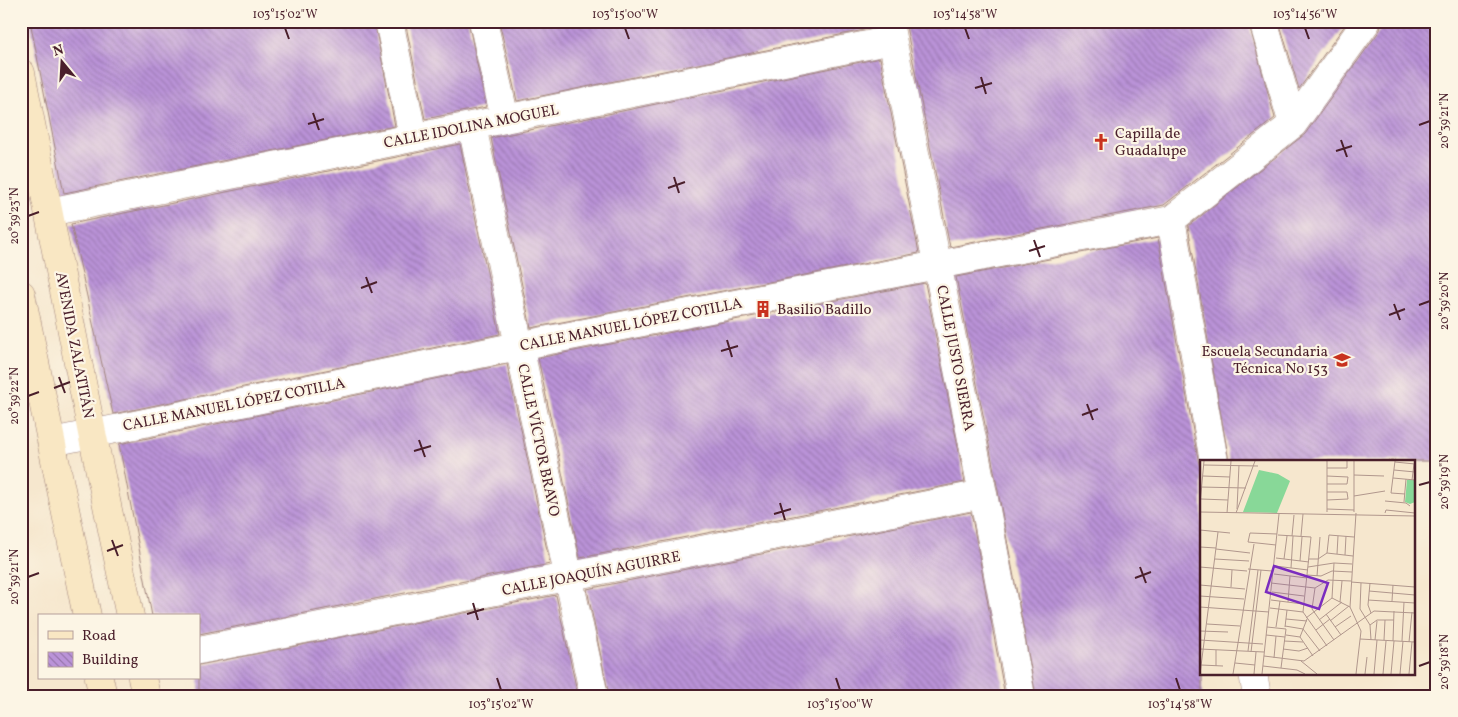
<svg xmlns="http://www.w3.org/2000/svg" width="1458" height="717" font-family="Vollkorn,serif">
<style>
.building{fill:url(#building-back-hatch)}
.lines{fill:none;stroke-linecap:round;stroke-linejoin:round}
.street-casing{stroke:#a0837c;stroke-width:29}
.secondary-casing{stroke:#a0837c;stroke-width:29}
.street{stroke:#fff;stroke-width:28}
.secondary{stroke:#f9e7c3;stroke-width:28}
.ticks{fill:none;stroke:#4a1f2b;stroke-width:2}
.labels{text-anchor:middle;stroke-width:4.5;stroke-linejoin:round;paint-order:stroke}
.street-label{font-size:15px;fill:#4a1f2b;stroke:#fcf5e5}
.poi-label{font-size:15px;fill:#4a1f2b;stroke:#fcf5e5;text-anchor:start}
.inset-road{fill:none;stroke:#b1978d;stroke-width:1}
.view{fill:#7b2cbf;fill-opacity:0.15;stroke:#7b2cbf;stroke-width:2.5}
.inset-edge{fill:none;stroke:#4a1f2b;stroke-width:2.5}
.neatline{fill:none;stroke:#4a1f2b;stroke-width:2}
.ticks-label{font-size:12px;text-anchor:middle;fill:#4a1f2b}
</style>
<defs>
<pattern id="building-back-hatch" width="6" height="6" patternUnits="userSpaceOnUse" patternTransform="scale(1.25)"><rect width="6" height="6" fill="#ba93d8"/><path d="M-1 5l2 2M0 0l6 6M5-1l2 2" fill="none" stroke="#9977af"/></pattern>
</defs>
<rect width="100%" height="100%" fill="#fcf5e5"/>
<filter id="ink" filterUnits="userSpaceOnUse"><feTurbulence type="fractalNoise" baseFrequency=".02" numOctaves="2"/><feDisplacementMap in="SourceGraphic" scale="10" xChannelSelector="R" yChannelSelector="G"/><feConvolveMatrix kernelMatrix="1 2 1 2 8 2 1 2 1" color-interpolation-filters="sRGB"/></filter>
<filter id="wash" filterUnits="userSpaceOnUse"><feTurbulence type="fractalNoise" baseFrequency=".0096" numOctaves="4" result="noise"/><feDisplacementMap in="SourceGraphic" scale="20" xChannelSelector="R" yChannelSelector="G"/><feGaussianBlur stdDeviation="1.12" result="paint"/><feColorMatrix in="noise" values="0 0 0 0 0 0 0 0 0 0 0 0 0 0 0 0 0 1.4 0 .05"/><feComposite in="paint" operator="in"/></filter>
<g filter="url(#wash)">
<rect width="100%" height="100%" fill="#f6e7ce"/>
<g id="blocks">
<path class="building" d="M30,21H374L395,126L64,193Z
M405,21H468L486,107L425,119Z
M499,21H874V28L517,101Z
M905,21H1248L1275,118L1164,205L950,247Z
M1279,21H1348L1299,89Z
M1382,21H1437V461H1229L1188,226L1305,134L1380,30Z
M880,58L919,253L531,328L491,138Z
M460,144L500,334L113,414L71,224Z
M1158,238L1199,464L1202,471V696H1036L998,491L956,277Z
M925,283L965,482L580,558L538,358Z
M507,364L550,564L199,634V616H152L119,444Z
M971,512L1005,696H609L587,589Z
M556,595L578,696H199V665Z"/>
</g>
</g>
<g filter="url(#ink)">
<use href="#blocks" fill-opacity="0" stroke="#a0837c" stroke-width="1"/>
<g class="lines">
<g class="street-casing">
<path id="street" d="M389,21L413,137
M483,21L505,119
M1263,21L1293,124
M889,23L983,494L1021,696
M472,126L594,696
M49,212L892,40
M1171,220L1214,461
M52,442L518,346L1171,220L1293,124L1367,21
M199,650L983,494
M1253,673L1257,696"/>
</g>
<g class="secondary-casing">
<path id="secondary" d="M21,73L92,433L130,616
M21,294L87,616
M99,678L103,696
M142,678L146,696"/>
</g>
<use href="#street" class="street"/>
<use href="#secondary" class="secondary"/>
</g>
</g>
<path class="ticks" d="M285,28L289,39M625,28L629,39M965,28L969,39M1305,28L1309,39M981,77L986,94M975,88L992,83M313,113L319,130M308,124L324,119M1419,125L1430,121M1341,140L1347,157M1336,151L1352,146M674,177L679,193M668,188L685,182M28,216L39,212M1034,240L1040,257M1029,251L1045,246M366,277L372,293M361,288L377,282M1394,304L1400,320M1419,305L1430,301M1389,315L1405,309M727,340L732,357M721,351L738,346M59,377L65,393M54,388L70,382M28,396L39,392M1087,404L1093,420M1082,415L1098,409M419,440L425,457M414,451L431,446M1419,485L1430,482M780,503L785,520M774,514L791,509M112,540L118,556M107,551L123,545M1140,567L1146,583M28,577L39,573M1135,578L1151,572M473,603L478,620M467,614L484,609M1419,666L1430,662M497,678L501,690M836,678L840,690M1176,678L1180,690"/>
<defs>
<g id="church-bare" transform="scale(1.35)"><path d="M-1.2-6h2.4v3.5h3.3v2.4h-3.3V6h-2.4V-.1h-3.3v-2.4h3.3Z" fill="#c8321e" stroke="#fcf5e5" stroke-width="2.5" paint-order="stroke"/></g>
<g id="building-bare" transform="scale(1.35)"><path d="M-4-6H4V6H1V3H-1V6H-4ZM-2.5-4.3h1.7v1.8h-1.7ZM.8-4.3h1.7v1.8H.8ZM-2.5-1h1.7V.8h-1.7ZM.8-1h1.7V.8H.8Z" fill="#c8321e" stroke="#fcf5e5" stroke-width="2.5" paint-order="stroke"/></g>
<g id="school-bare" transform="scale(1.35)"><path d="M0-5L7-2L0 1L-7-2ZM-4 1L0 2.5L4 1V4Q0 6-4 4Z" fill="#c8321e" stroke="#fcf5e5" stroke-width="2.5" paint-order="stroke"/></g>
</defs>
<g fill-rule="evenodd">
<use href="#church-bare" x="1101" y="142"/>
<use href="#building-bare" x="763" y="309"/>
<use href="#school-bare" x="1342" y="360"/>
</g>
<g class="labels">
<g class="street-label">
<text transform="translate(471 126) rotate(-11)" y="5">CALLE IDOLINA MOGUEL</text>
<text transform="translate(631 324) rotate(-11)" y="5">CALLE MANUEL LÓPEZ COTILLA</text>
<text transform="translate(75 345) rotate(79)" y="5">AVENIDA ZALATITÁN</text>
<text transform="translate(956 358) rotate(79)" y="5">CALLE JUSTO SIERRA</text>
<text transform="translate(234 404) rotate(-11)" y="5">CALLE MANUEL LÓPEZ COTILLA</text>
<text transform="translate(539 440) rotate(78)" y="5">CALLE VÍCTOR BRAVO</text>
<text transform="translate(591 573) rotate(-11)" y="5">CALLE JOAQUÍN AGUIRRE</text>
</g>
<g class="poi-label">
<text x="1115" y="138">Capilla de<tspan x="1115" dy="17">Guadalupe</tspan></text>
<text x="777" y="314">Basilio Badillo</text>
<text x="1328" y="356" text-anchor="end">Escuela Secundaria<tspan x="1328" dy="17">Técnica No 153</tspan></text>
</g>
</g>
<g transform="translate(1200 460)">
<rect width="215" height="215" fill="#f6e7ce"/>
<path d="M59,10L78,14L90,21L77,53L43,52ZM207,20H215V42L210,44L205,42Z" fill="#88d898"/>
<path class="inset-road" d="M127,1V52M154,1V52M195,1L191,33L205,34M195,2L215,4M4,5L58,6M127,8H147V1M194,10L215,12M154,15L184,16M3,16L30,17M127,16L148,17L147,24H127M193,18L215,20M212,20L214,4M0,27L46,28M127,32H147L148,39L127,40M154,36L185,31M1,39L28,40M185,41L206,43L210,46M204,42L206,19M0,44L4,1M37,49L39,5M127,49L154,50M0,52L215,56M27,53L31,1M36,53L55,1M185,53L186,50L215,53M0,70L30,73M78,75L111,77L103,152L127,186M92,76L94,55M101,76L103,54M76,85L48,82L50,73L77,74M0,87L16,88M16,89L50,93M127,93L129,75L154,77M137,94L138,76M145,95L146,76M76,98L109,102M15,99L49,101M84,99L87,76M109,99H118L127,93L153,96M100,101L102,77M75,106L108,110M0,107L47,111M108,107L134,103L152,104M91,108L93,76M48,109L72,111M74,114L107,118M107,115L121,116L132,111L152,112M117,116L120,77M151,122L215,127M71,123L115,128L128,120L151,121M161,123L160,149L170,165L171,180M170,123L168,145L171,153M0,125L45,129M31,127L32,110M115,128L112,149L134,180M169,131L215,135M72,132L104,136M0,136L44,139M132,138L134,103M71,140L103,144M168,140L215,143M192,141L193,125M88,142L90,116M140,142L142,121M0,147L69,152M70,148L103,152M126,154L141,175M106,158L132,138L150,147M86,159L107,161M119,160L142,142M130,161L149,146M7,164L40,166M170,165L177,160H194M85,166L103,169L120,191M67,167L86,169L81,208M76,167L80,141M85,167L87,150M135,167L151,156M116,170L130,159M0,171L28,172M66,175L85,177M86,175L100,177L113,196M100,177L107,159M160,179L215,182M0,180L63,184M175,180L177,161M184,180L185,160M84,181L103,182M193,181L194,151M202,181L204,142M209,182L212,152M0,189L64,192M83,189L99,191L108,188M16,190V206M48,191L58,110M51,192L61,110M64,196L104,201L174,151L215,153M74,198L76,176M101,201L117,214M35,203L55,205M1,205L23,206M63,206L97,210L105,214M0,214L18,72M33,214L54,84M54,214L56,192M62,214L79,54M156,214L161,171L150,147L156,53M165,214L167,197M174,214L177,180M183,214L186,181M191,214L194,181M200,214L203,181M209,214L212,182"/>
<path class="view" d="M74,106L128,123L119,149L66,132Z"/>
<rect width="215" height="215" class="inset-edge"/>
</g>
<rect width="1458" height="717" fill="none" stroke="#fcf5e5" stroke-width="55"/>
<rect x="38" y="614" width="162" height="65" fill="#fcf5e5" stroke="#b59f9b"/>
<rect x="48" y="631" width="25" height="8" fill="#f9e7c3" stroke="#b59f9b"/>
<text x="82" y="640" font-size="15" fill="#4a1f2b">Road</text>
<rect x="48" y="652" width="25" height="15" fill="url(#building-back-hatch)" stroke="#b59f9b"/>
<text x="82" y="664" font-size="15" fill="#4a1f2b">Building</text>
<g transform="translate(62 62) rotate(342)" stroke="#fcf5e5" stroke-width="4" paint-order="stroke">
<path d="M0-4L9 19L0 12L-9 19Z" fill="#4a1f2b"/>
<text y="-8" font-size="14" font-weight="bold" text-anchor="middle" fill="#4a1f2b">N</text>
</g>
<rect x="28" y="28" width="1402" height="662" class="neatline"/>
<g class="ticks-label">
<text x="285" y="18">103°15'02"W</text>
<text x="625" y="18">103°15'00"W</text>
<text x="965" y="18">103°14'58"W</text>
<text x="1305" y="18">103°14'56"W</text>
<text transform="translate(1444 121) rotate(-90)" y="4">20°39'21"N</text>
<text transform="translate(14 216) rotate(-90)" y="4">20°39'23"N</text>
<text transform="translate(1444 301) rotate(-90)" y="4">20°39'20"N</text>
<text transform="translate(14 396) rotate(-90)" y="4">20°39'22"N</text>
<text transform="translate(1444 482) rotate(-90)" y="4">20°39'19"N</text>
<text transform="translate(14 577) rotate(-90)" y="4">20°39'21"N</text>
<text transform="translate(1444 662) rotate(-90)" y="4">20°39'18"N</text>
<text x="501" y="708">103°15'02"W</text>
<text x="840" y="708">103°15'00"W</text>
<text x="1180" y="708">103°14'58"W</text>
</g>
</svg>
